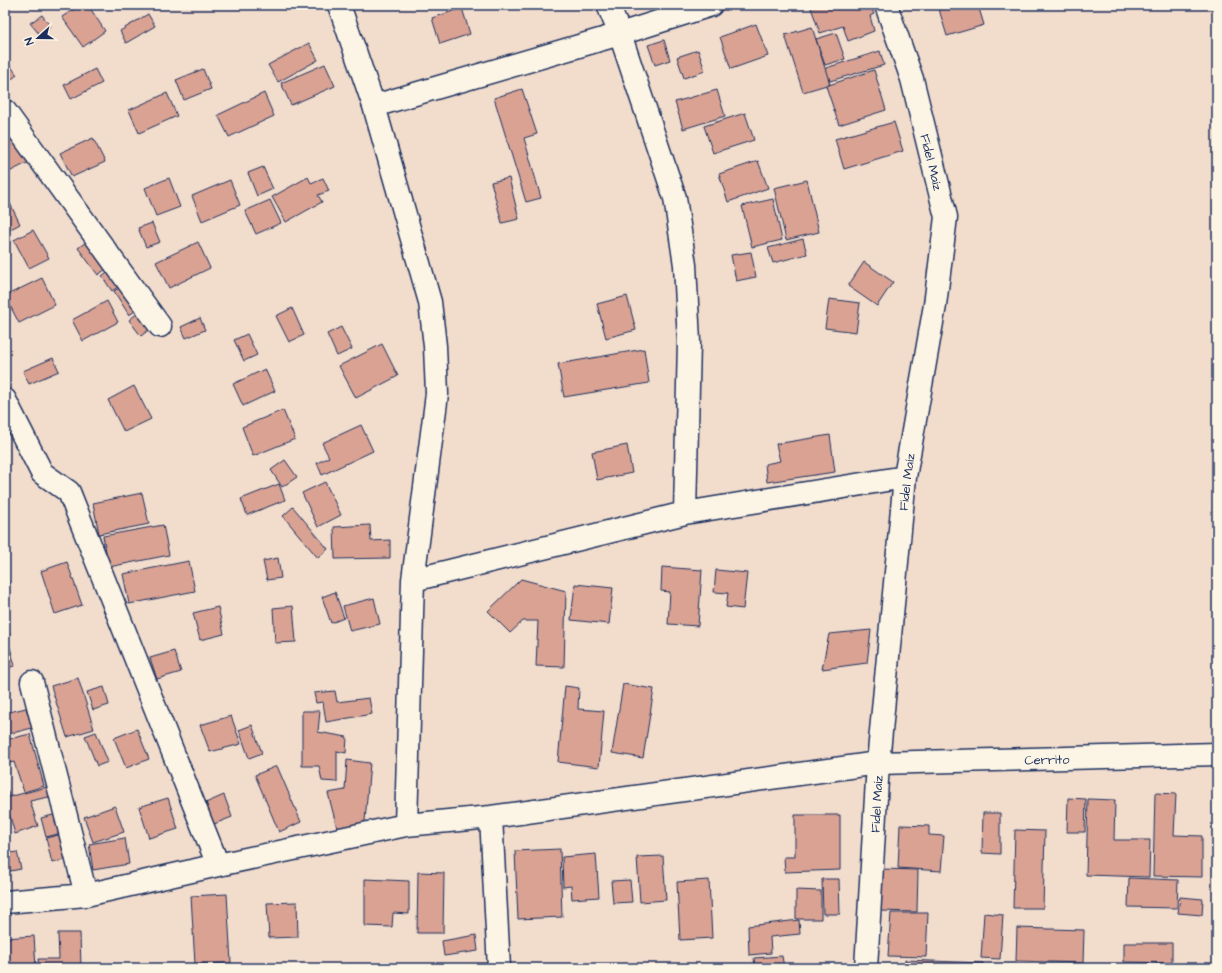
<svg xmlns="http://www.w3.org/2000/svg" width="1222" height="973" font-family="'Architects Daughter',sans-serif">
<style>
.building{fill:#daa292;stroke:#1b2f5e}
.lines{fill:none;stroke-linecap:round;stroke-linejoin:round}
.minor-casing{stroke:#1b2f5e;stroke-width:25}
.minor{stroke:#fcf5e5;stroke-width:22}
.labels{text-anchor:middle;stroke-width:4;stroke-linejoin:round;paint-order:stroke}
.street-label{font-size:13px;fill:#1b2f5e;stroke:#fcf5e5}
</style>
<rect width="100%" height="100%" fill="#f2dccc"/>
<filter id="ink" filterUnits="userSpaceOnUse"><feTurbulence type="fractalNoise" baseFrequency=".025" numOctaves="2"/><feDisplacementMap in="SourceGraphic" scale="8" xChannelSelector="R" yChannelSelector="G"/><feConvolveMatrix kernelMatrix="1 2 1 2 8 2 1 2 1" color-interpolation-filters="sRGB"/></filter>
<g filter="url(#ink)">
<path class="building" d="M80,5H88L105,31L83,47L62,17Z
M810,5H870L874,14L870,16L874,31L848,41L843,26L820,33Z
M940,5H978L984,25L947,36L938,6Z
M462,8L470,34L440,44L432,18Z
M148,14L155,26L126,43L120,31Z
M42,15L51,27L40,35L30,23Z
M756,24L768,56L731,69L720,37Z
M812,27L830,84L803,92L785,35Z
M836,33L845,59L825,65L816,39Z
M664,40L670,60L655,65L648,45Z
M309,43L318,60L278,82L268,65Z
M698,50L705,71L684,78L677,57Z
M880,51L884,65L830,81L826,68Z
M5,58L17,75L5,84Z
M325,64L335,86L291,105L281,83Z
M95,69L102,83L71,99L64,85Z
M203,69L211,89L184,100L176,80Z
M874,70L886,110L839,125L826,86Z
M522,89L537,134L524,138L541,198L526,202L494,98Z
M717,90L725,116L683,129L675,102Z
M167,93L177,116L139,133L129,110Z
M264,93L274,116L229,137L218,115Z
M745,113L754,140L713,153L704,126Z
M894,122L903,151L844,169L835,139Z
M13,138L31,161L5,174V142Z
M93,138L105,162L72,177L60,153Z
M758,161L768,188L728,202L719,174Z
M263,167L273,189L257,196L248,173Z
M308,177L311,183L323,178L329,191L318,195L322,202L286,222L272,197Z
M169,178L180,207L156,216L145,188Z
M509,178L519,219L502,223L491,182Z
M230,180L240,205L202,221L192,196Z
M807,180L819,232L786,240L774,188Z
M5,193L20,224L5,232Z
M773,199L782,240L752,247L742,206Z
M270,200L281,223L256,234L245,211Z
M152,223L160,242L146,247L138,228Z
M33,230L49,258L29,268L14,240Z
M90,239L111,265L98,275L78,248Z
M803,239L807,254L773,263L768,248Z
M198,242L210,268L169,288L156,262Z
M751,252L756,277L736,281L731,255Z
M864,262L893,282L877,306L848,286Z
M113,268L123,283L112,291L102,276Z
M42,278L55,305L19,323L5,296Z
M124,285L140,308L129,315L114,291Z
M627,296L636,330L606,338L597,304Z
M829,299L860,303L856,332L825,328Z
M107,301L118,322L83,341L72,320Z
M292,308L304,335L289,342L276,316Z
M143,309L155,325L141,336L129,320Z
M200,318L205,330L186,338L181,327Z
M341,327L352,349L337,356L327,334Z
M247,334L257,355L244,361L234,340Z
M382,344L398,376L356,398L339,366Z
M644,349L649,383L564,397L558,364Z
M53,358L59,371L29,384L23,371Z
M265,369L275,391L243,406L233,384Z
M134,386L151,419L124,432L108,400Z
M283,410L295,439L253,456L242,427Z
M361,425L373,451L322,475L317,463L329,457L322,443Z
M830,435L835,472L767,482L765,464L780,461L776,444Z
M627,445L632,473L597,480L592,452Z
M285,460L297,477L282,487L271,470Z
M325,482L341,515L318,527L302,493Z
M279,484L285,500L247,515L241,499Z
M142,493L149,524L99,534L93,503Z
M293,507L328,549L318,558L283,516Z
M163,525L169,555L109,567L103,536Z
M370,525L371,541L390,540V558L335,559L334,527Z
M278,558L281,578L267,580L263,561Z
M189,561L195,591L129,604L123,574Z
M67,562L82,605L55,614L41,571Z
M662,567L702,570L698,626L668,624L670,592L661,591Z
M716,570L747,573L743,609L726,607L728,593L714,592Z
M5,573L9,584L5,585Z
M521,579L566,591L564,667L536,666L538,621H523L510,633L488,611Z
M575,584L613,588L609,624L571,620Z
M335,592L344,618L331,623L322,597Z
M374,598L380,624L350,631L343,606Z
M293,606L296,642L275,643L273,608Z
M218,607L224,634L200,640L193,613Z
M5,620L10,635L5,637Z
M871,630L867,663L822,669L829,634Z
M8,640L15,666L5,668V641Z
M174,651L181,672L157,679L150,658Z
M78,678L94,729L67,737L51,686Z
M623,684L654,689L643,758L612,753Z
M565,686L579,688L578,709L604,711L599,767L558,762Z
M104,687L109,705L93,710L87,692Z
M335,691L337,702L369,698L372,714L326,722L323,702L316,703L314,693Z
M26,708L32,728L5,735V713Z
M302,711H320L318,732L347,737L346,753L337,751V782L322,781L319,766H302Z
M231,716L241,744L210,752L200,725Z
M252,725L262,753L249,758L239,730Z
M137,729L149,759L126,768L114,738Z
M96,732L108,762L97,766L85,736Z
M30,734L44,786L24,792L14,762L5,764V740Z
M347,760L370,763L365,821L354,831L338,832L328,793L345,790Z
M277,766L301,822L279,832L255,775Z
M5,783L9,795L5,796Z
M51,786L53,796L30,801L38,826L15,834L7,806L5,807V798Z
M1155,793L1176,794L1174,835L1202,836V877L1153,876Z
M224,795L232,817L209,826L201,805Z
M168,798L178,829L149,838L139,807Z
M1068,798L1086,799L1085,832H1067Z
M1088,799L1115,800L1114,840H1150L1149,877L1086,875Z
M115,806L124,832L93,842L84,817Z
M983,813H1000V854L982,853Z
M57,814L62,833L46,837L41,818Z
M795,815H840V870L785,872L784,857H795Z
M900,825L929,826V835L944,836L941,871L898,868Z
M1015,830L1045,831L1043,908H1013Z
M62,834L68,859L52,863L46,838Z
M125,838L129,864L93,870L89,844Z
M560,849L562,917L518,919L515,851Z
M17,852L21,869L5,872V854Z
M596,854L599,897L572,899L571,886L563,887L562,857Z
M663,856L666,900L640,902L637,857Z
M881,869L918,870L917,912L880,911Z
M418,872L444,873L443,933H417Z
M1129,878L1178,880L1177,908L1128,907Z
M365,879L409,881V914L393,913L392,927L365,926Z
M822,879H839L840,914H823Z
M630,880L632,902L613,903L611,881Z
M709,880L712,938L680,940L677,882Z
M796,890L821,891V919H796Z
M227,894L231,963L195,964L191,896Z
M1180,897L1203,899L1202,915L1178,913Z
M297,902L298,937L269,938L267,903Z
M891,913H928L926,957L888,956Z
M984,913L1003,915L1000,959L981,958Z
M799,920L800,934L770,937L771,953L749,955L748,926Z
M1017,928L1084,930L1083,963L1016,961Z
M58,933H80L81,968H39L38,959H59Z
M476,935L478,951L444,956L442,941Z
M34,936L36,968H5V938Z
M1124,943H1172V963L1124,962Z
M782,956L784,968H755L754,958Z
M905,960L983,963V968H905Z
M349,964L403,965V968H349Z
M1156,964L1168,965L1196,968H1156Z"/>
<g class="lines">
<g class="minor-casing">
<path id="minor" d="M339,5L374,106L430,302L435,346L437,394L413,580L406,825
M608,5L620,34L675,198L685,265L689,342L685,513
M374,106L620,34L711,5
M5,111L160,326
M5,400L42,473L69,492L218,865
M413,580L685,513L905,477
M32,682L86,895
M491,817L499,968
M5,902L86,895L218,865L406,825L491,817L878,763L1217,754
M866,968L878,763L905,477L935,305L946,217L912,79L886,5"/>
</g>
<use href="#minor" class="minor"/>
</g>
</g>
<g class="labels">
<g class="street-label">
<text transform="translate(932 162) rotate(76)" y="5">Fidel Maíz</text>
<text transform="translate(906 482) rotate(-83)" y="5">Fidel Maíz</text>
<text transform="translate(1047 759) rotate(-1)" y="5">Cerrito</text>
<text transform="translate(876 804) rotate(-87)" y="5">Fidel Maíz</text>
</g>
</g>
<rect width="1222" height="973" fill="none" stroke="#fcf5e5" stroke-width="20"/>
<rect x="10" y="10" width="1202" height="953" fill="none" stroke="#1b2f5e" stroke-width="1.5" filter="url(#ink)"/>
<g transform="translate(38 38) rotate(249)" stroke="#fcf5e5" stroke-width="3" paint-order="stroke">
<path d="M0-3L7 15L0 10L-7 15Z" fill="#1b2f5e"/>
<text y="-6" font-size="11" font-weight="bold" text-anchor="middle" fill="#1b2f5e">N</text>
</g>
</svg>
